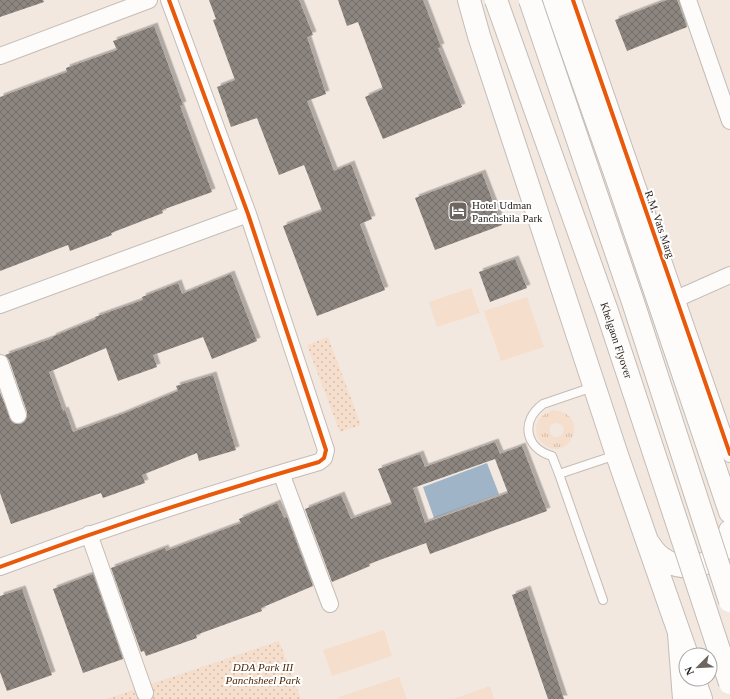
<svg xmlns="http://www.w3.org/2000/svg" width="730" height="699" font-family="Georgia,serif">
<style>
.grass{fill:url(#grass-tufts);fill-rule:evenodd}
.park{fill:url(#park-dots)}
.pitch{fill:#f5decc}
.water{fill:#9fb5c7}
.building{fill:url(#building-cross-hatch);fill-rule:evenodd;filter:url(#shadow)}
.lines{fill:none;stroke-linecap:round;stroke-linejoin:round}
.service-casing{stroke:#c4bcb6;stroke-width:10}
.minor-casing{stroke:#c4bcb6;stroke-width:18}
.secondary-casing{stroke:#c4bcb6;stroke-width:24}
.primary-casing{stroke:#c4bcb6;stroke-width:24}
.service{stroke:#fdfcfa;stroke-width:8}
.minor{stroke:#fdfcfa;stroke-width:16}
.secondary{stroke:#fdfcfa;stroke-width:22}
.primary{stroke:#fdfcfa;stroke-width:22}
.primary-bridge-casing{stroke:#c4bcb6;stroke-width:24;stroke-linecap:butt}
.primary-bridge{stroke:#fdfcfa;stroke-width:22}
.cycleway-casing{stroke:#fff;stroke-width:6}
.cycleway{stroke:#e8590c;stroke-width:4}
.labels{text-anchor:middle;stroke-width:4;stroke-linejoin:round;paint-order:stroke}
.poi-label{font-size:11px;fill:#251f1a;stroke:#fff;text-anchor:start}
.street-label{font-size:11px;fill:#251f1a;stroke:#fff}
.park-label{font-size:11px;font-style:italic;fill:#4d2805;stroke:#fff}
</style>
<defs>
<pattern id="grass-tufts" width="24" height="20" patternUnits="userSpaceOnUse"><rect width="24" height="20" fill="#f5decc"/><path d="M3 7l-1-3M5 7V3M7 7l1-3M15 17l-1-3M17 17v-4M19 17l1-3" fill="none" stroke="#d2beaf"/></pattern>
<pattern id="park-dots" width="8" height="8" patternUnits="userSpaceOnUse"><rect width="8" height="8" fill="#f5decc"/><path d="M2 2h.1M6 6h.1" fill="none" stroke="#d2beaf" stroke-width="1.8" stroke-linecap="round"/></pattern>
<pattern id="building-cross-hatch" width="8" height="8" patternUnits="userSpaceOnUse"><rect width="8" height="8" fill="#8d8680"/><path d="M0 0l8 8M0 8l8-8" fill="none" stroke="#736d68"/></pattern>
<filter id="shadow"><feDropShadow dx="3.5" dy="-3.5" stdDeviation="0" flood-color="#0004"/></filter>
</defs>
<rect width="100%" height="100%" fill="#f2e8e0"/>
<path class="grass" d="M554,410C592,415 570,461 546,446C543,444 540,441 538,438C532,424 541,413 554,410ZM555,423C559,423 562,424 563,427C568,439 544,442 551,425Z"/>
<path class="park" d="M328,337L361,425L340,432L307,345Z
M279,641L301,699H106Z"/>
<path class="pitch" d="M471,288L480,313L437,327L429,302Z
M527,297L544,347L501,361L484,311Z
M384,630L392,656L332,676L323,650Z
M399,677L407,699H339V697Z
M490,686L494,699H453Z"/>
<path class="water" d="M487,463L499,494L434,518L423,487Z"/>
<path class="building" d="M0,0H43L44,2L0,17Z
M209,0H299L313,35L307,37L326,94L307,101L334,171L351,164L372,219L360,224L385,290L317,316L283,226L322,211L304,165L279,175L257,118L231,127L217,87L235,80L213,20L216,19Z
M338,0H423L441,47L438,48L462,107L383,139L365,97L383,89L358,22L347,26Z
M667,0H677L687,27L627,51L615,20Z
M154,26L183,105L180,106L212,192L162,210L163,213L111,233L112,235L70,251L68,245L0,271V97L67,72L66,68L117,50L113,41Z
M482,173L502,225L435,250L415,198Z
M515,259L527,288L490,302L479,272Z
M231,274L257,341L212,359L203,337L153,355L157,367L118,381L106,348L49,372L63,411L65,410L73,432L120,415L178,391L176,386L213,375L236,450L199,461L197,453L142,475L145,483L103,498L101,493L11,524L0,493V392L12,422L16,424H21L25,421L27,416V412L9,360L5,355L53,338L52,337L96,319L95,317L143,300L142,297L178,283L182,294Z
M495,442L500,454L522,446L547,511L430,554L426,543L369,564L370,566L332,582L305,509L341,495L351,519L392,504L378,469L420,454L425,467ZM495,459L508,493L425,523L413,488Z
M277,503L284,518L287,517L313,586L261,608L262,611L196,635L197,638L146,656L144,651L141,652L111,568L165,548L166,551L241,523L239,519Z
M93,574L123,659L83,673L53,589Z
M22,589L52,675L7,691L0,672V596Z
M527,589L564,699H548L512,595Z"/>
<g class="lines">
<g class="service-casing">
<path id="service" d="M593,387L543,404C520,421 525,448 552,456L559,474L616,455
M559,474L603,600"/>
</g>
<g class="minor-casing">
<path id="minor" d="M573,0L730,454
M688,0L730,121
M0,56L149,0
M676,299L730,275
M0,305L248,214
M0,363L18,415
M281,473L330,604
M89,534L145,693
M0,567C105,528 211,493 319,462L324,458L326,450L248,214L169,0"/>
</g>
<g class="secondary-casing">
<path id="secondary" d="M679,634L684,699"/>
</g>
<g class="primary-casing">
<path id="primary" d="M469,0L479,36L617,455L687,655
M554,0L617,179L730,512
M650,545C667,574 711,574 727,543C729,540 729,535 730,531
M694,679L701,699"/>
</g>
<use href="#service" class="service"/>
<use href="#minor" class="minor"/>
<use href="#secondary" class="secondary"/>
<use href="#primary" class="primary"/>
<g class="primary-bridge-casing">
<g id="primary-bridge">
<path id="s1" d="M496,0L607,311L730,683"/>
<path d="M530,0L633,302L730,601"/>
</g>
</g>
<use href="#primary-bridge" class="primary-bridge"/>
<g class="cycleway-casing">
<path id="cycleway" d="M573,0L730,454
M0,567C105,528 211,493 319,462L324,458L326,450L248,214L169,0"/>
</g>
<use href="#cycleway" class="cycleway"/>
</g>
<defs>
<g id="hotel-square" transform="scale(1)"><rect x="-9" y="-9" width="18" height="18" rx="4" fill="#6d655f" stroke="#fff"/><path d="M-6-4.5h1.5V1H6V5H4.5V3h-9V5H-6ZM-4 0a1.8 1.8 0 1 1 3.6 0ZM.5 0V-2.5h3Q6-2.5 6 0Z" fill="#fff"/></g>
</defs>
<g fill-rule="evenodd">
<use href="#hotel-square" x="458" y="211"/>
</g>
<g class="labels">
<g class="poi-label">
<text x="472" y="209">Hotel Udman<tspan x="472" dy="13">Panchshila Park</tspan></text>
</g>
<g class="street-label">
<text transform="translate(660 224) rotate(71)" y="4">R.M. Vats Marg</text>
<text dy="4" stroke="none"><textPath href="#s1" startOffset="361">Khelgaon Flyover</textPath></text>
</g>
<g class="park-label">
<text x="263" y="671">DDA Park III<tspan x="263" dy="13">Panchsheel Park</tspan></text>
</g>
</g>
<g transform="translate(698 667) rotate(246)"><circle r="19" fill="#ffffff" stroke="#a8a5a3"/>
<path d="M0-3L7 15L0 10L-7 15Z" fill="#6d655f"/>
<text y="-6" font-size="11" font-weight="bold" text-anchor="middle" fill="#251f1a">N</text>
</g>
</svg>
